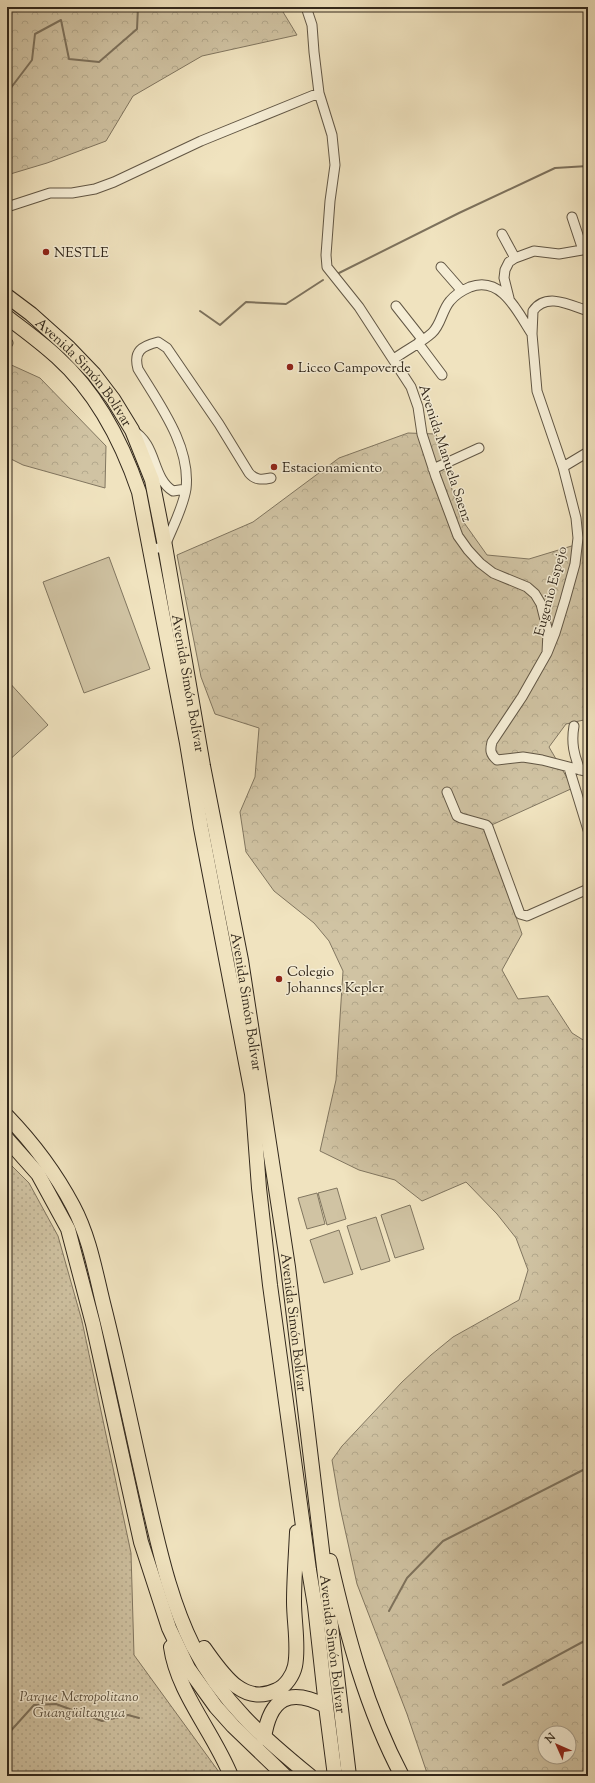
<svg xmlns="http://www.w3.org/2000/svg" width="595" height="1783" font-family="'Sorts Mill Goudy',serif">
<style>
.forest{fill:url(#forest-crowns);stroke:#817660;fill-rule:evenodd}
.park{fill:url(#park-dots);stroke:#817660}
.garden{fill:#d0c3a3;stroke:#817660}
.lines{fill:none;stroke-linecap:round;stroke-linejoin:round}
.stream{stroke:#7d725d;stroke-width:2}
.minor-casing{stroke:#625745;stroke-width:11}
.highway-casing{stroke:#32281c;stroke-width:16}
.minor{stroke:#f5edd5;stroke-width:9}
.highway{stroke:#f0e3bf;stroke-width:14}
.poi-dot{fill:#8f2418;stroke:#f5edd5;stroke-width:1.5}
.labels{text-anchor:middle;stroke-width:3;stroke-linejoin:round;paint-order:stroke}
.poi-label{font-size:14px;fill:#32281c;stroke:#f5edd5;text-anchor:start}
.street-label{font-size:14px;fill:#32281c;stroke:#f5edd5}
.park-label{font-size:14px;font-style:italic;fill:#5a4f3e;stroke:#f5edd5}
</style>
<defs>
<pattern id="forest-crowns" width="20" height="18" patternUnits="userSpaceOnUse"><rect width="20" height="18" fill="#d0c3a3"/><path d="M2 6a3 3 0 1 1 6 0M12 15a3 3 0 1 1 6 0" fill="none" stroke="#b3a88c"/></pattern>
<pattern id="park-dots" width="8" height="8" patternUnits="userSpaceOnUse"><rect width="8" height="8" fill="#d0c3a3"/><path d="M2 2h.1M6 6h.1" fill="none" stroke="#b3a88c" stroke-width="1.8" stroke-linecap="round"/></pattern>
</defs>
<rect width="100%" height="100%" fill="#f0e3bf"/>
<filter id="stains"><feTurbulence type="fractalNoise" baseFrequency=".005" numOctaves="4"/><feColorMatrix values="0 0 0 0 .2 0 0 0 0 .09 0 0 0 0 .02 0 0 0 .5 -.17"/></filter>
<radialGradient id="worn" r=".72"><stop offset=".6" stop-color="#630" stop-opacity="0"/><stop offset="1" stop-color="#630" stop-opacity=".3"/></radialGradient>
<path class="forest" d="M7,7H280L297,35L202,56L133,96L106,141L47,163L7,175Z
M7,363L40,378L106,446L105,488L23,465L7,457Z
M408,433L436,434L460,517L487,555L529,559L588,541V719L566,724L549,747L573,788L485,828L522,934L502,970L518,999L548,996L572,1033L588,1043V1776H428L407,1714L357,1584L340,1507L332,1460L342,1446L402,1382L431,1355L453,1337L519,1300L528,1270L516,1238L497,1214L466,1182L422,1201L395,1180L359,1170L320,1151L336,1080L343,971L329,941L314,923L274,891L246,852L240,812L255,777L259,728L215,714L201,677L177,555L253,522L339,458ZM545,1733H569V1757H545Z"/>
<path class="park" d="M7,1161L29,1183L58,1236L82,1321L131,1553L134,1655L219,1772V1776H7Z"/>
<path class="garden" d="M109,557L150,669L84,693L43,582Z
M7,680L48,725L7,762Z
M337,1188L346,1219L327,1225L318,1193Z
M317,1193L325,1224L307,1229L298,1198Z
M410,1205L424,1249L395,1258L381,1215Z
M376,1217L390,1261L361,1270L347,1226Z
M339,1230L353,1274L324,1283L310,1240Z"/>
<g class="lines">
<path class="stream" d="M7,93L32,60L35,34L61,20L69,59L99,62L137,29L138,7
M337,274L459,213L555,168L588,166
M200,311L220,325L246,302L286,304L323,280
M389,1611L407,1578L443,1541L583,1470H588
M503,1685L588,1639
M7,1735L34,1705L56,1704L102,1721L128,1715L139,1718"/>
<g class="minor-casing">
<path id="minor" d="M306,7L312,25L314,52L319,93L332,135L335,165L330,201L326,255L327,267L359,307L411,387L418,407L422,434L436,477L458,536L468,550L480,563L493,573L527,587L535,594L541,604L548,632L547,653
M7,207L50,193H72L95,189L114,182L201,141L319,93
M572,217L583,250
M502,234L515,258
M441,267L462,291
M509,298L504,278L505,270L509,262L515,258L534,251L559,254L588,249
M396,306L422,339
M588,311C570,305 546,292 533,311L532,334L537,391L563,467L576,518L578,538L575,564L565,600L555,633L547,653L522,697L492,742C490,750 490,754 497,760L523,757L542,760L588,772
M7,342L8,343
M418,343L442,375
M394,359C406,350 421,343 432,333C441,325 442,310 450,301C455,295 463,290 470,287C502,275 518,313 532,334
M132,430C158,445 151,477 173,491L186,489
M563,467L588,452
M433,469L479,448
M151,550L165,546C172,528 183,508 186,489C191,446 159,404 138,369C133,351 142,346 158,342L167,348L219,424L249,473C255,480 261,480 271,478
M574,726C571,743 574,755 580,770
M569,768L588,830
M447,792L457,816L461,818L486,825L488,827L520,914L527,916L588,889"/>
</g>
<g class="highway-casing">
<g id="highway">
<path id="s1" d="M7,296L31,314L69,348L94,374L113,399L132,430L152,480L165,546L203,766L241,960L288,1267L349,1776"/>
<path d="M7,317C24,330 42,343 57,357C97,393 122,442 139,492L187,743L201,828L252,1094L259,1188L270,1285L309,1570L315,1606L326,1706L335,1776"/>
<path d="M7,1116C34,1144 55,1172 73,1206C89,1236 95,1270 103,1303C121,1374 135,1446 152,1518C162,1561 173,1606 193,1646C223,1703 261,1736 310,1776"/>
<path d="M7,1139L38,1174L68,1229L93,1324L141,1542L169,1628L188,1668L216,1707L233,1726L285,1776"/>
<path d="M330,1561C347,1635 366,1708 402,1776"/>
<path d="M171,1647C177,1692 214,1733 231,1776"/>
<path d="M204,1648C222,1673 243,1707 277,1690C286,1686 293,1675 295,1666C299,1647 294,1622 294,1602C294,1579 296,1555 297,1532"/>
<path d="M264,1738C270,1698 289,1687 326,1706"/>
</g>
</g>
<use href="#minor" class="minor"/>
<use href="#highway" class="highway"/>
</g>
<g class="poi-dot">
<circle cx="46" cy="252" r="4"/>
<circle cx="290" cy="367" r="4"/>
<circle cx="274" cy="467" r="4"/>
<circle cx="279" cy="979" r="4"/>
</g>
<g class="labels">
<g class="poi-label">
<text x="54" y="257">NESTLE</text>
<text x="298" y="372">Liceo Campoverde</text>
<text x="282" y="472">Estacionamiento</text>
<text x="287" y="976">Colegio<tspan x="287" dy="16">Johannes Kepler</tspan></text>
</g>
<g class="street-label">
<text dy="5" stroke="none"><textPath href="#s1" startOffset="109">Avenida Simón Bolívar</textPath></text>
<text transform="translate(446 453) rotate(72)" y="5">Avenida Manuela Saenz</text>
<text transform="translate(550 591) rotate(-75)" y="5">Eugenio Espejo</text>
<text dy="5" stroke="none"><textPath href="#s1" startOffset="445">Avenida Simón Bolívar</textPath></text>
<text dy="5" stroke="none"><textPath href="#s1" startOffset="769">Avenida Simón Bolívar</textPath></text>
<text dy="5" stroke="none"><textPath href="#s1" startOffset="1093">Avenida Simón Bolívar</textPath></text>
<text dy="5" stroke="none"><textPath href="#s1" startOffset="1417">Avenida Simón Bolívar</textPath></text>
</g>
<g class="park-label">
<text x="79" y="1701">Parque Metropolitano<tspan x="79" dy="16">Guangüiltangua</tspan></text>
</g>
</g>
<rect width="595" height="1783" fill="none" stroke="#f0e3bf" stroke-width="24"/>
<rect x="8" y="8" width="579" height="1767" fill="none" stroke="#32281c" stroke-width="2"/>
<rect x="12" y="12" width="571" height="1759" fill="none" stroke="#32281c"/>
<g transform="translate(557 1745) rotate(315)"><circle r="19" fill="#f5edd5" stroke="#a79e8b"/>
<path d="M0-3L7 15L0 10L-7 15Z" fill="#8f2418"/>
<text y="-6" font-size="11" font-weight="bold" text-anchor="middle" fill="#32281c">N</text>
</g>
<rect width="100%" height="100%" filter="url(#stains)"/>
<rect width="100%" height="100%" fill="url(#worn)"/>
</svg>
